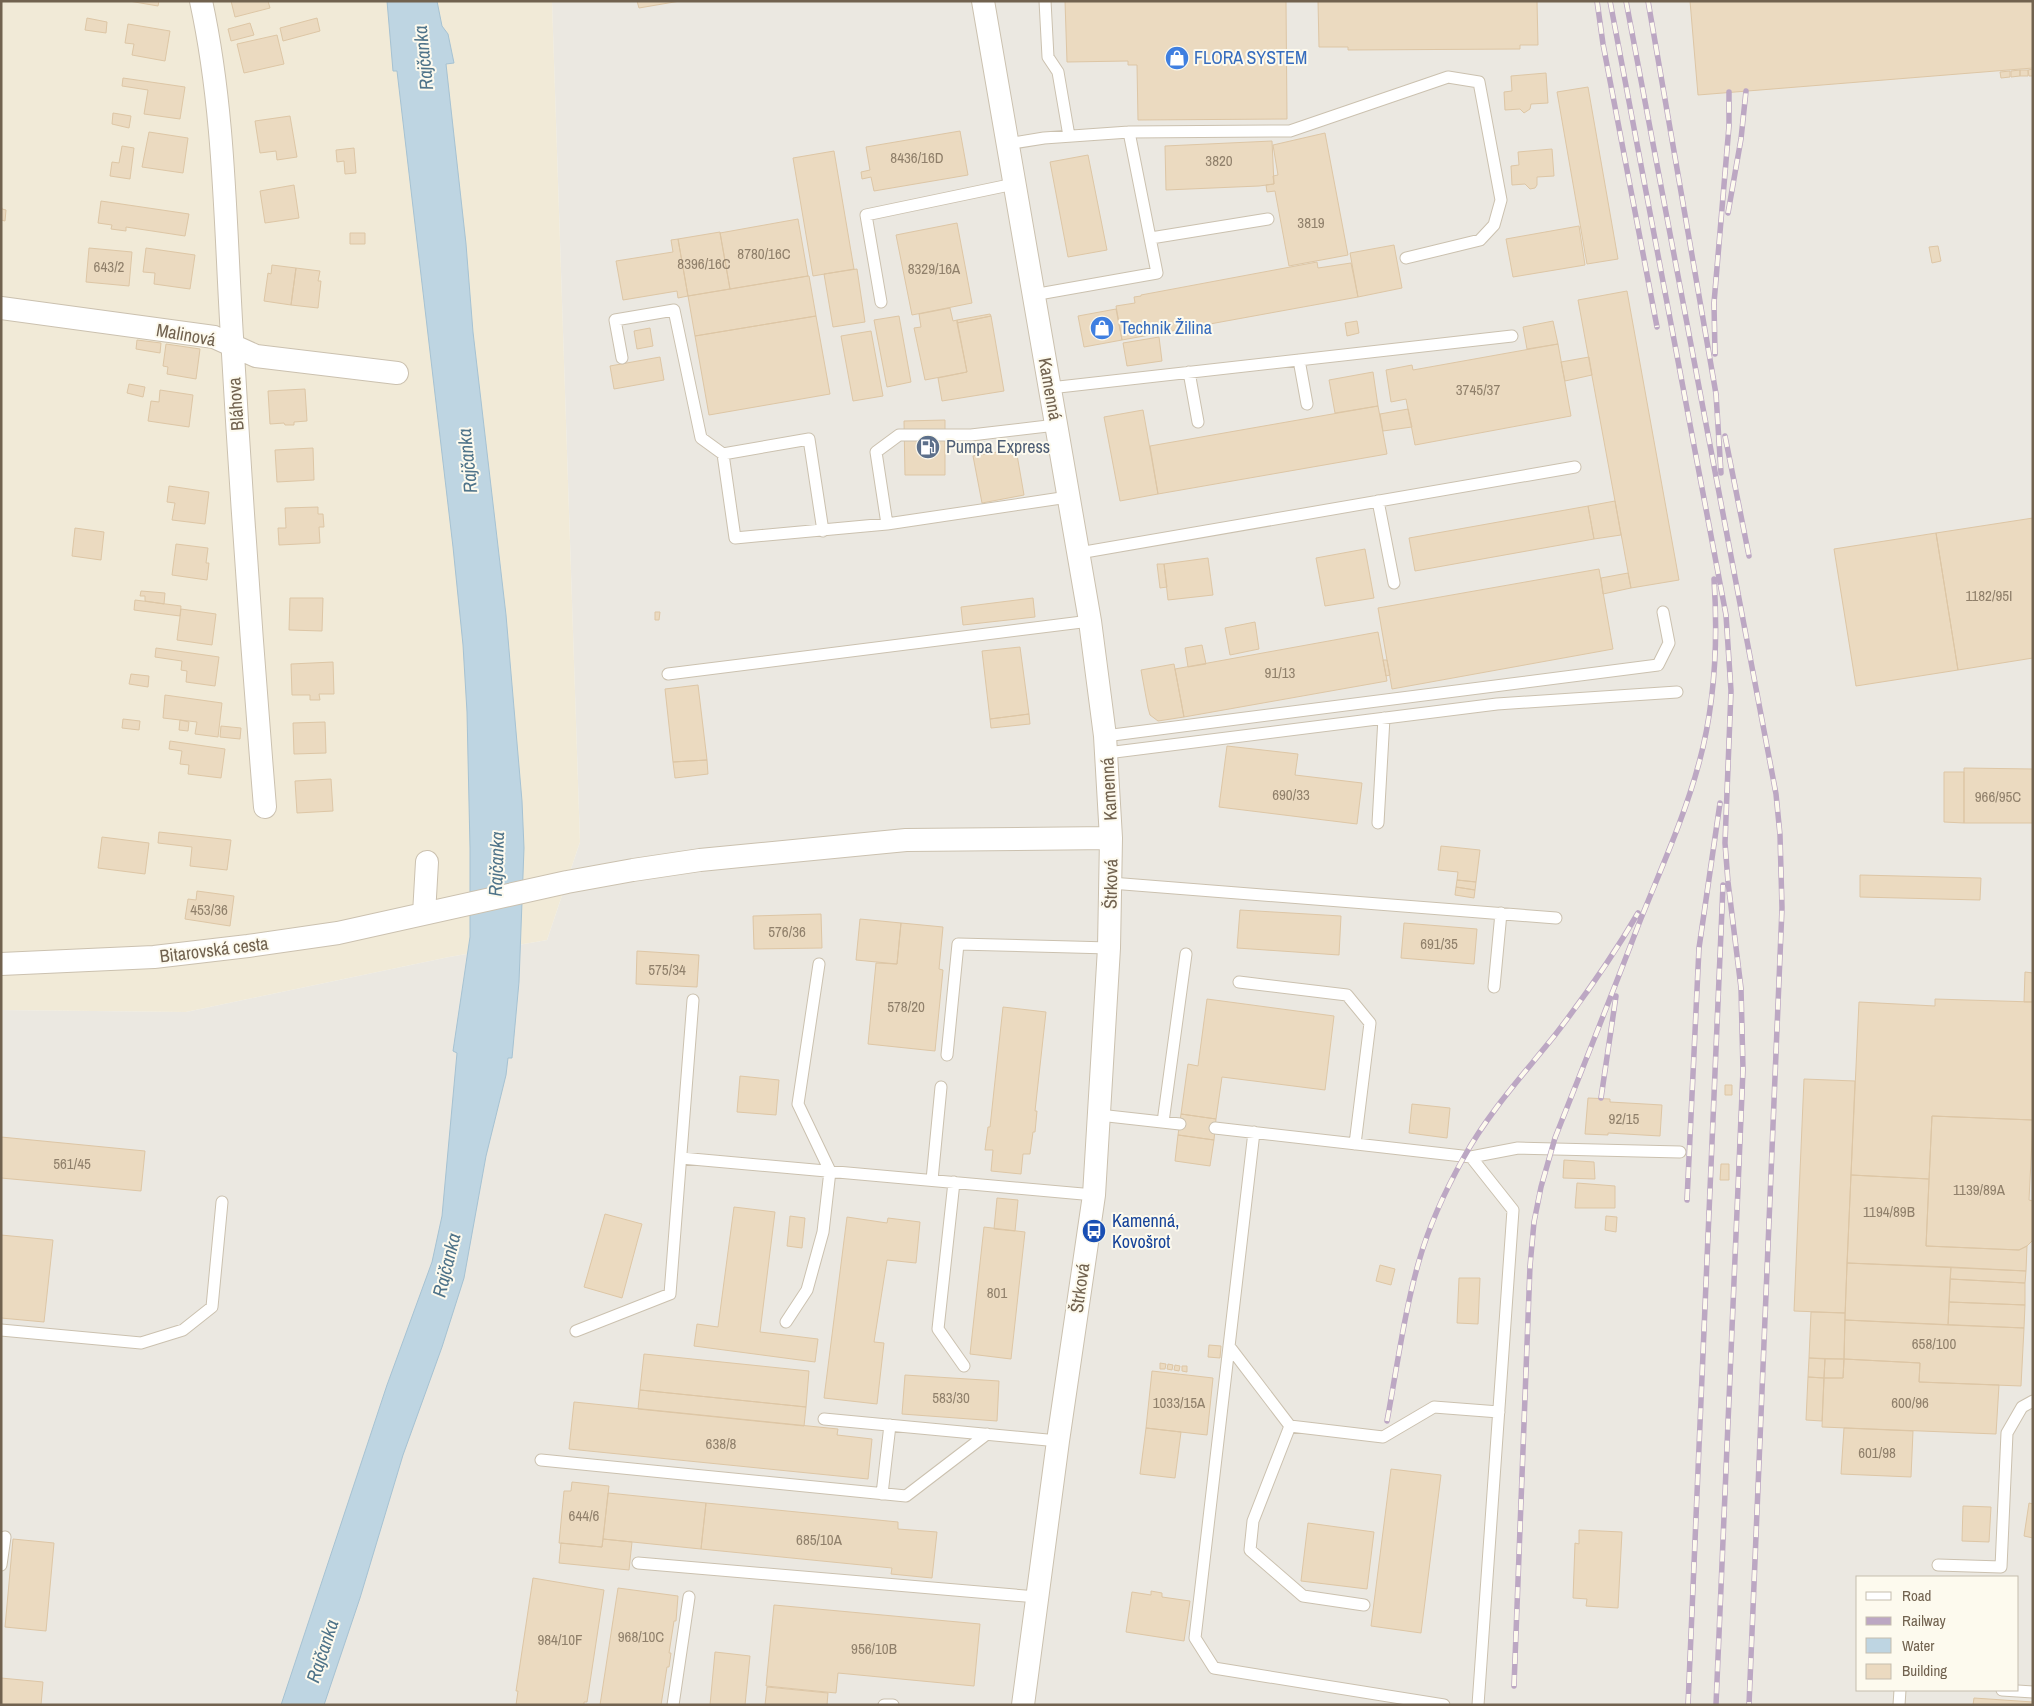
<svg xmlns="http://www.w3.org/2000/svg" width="2034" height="1706" font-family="'Archivo Narrow',sans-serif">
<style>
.residential{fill:#f1ead7}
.industrial{fill:#ebe8e1;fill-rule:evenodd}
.water{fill:#bed5e2;stroke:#a6c2d2}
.building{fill:#ebdac0;stroke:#ddc6a5}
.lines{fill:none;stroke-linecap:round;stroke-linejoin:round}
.lane-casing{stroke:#cbc1af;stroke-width:13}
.street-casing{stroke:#cbc1af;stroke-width:24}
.lane{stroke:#fff;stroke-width:11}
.street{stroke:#fff;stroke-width:22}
.rail-casing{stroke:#bca7c3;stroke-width:5.5}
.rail{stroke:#fdfaee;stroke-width:4;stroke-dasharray:11;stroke-linecap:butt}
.labels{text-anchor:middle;stroke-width:4;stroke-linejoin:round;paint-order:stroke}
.number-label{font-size:15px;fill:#90806b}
.shop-label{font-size:18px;fill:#366cbe;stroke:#fdfaee;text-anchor:start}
.street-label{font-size:18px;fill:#71624f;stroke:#fdfaee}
.service-label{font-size:18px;fill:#4e5e75;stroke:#fdfaee;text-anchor:start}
.transit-label{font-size:18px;fill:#164399;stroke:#fdfaee;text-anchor:start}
.water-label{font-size:19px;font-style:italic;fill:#4e7389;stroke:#fdfaee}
</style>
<rect width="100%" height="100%" fill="#faf7e8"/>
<path class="residential" d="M1,1H552L580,842L547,940L449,957L186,1012L1,1010Z"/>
<path class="industrial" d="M552,1H2033V1705H1V1010L186,1012L449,957L547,940L580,842ZM1858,1577H2018V1690H1858Z"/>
<path class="water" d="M387,1H437L442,26L448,34L454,63L446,64L466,244L473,332L506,615L522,801L524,848L519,982L512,1058H508L506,1075L486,1156L464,1278L442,1347L403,1455L360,1598L324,1705H281L387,1385L432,1262L442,1216L457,1053L453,1051L470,937V848L467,712L463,645L453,547L397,71H393Z"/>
<path class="building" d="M129,1H159L158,6Z
M231,1H268L270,8L235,17Z
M637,1H680L639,8Z
M1065,1H1286L1287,119L1138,120L1137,65H1128V61L1067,62Z
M1318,1H1537L1538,45H1520V49L1348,50V47H1319Z
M1690,1H2033V68L1698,95Z
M87,18L107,22L106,33L85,30Z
M317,18L320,31L283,41L280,28Z
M250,23L254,35L231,41L228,29Z
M128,24L170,31L165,61L132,55L134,44L125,43Z
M277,35L284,64L244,73L237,44Z
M2033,69V76H2029L2028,70Z
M2020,70H2028V76H2020Z
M2020,70V76L2011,77V71Z
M2010,71V77L2001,78L2000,72Z
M1546,73L1548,103L1531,104L1530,109L1524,113L1520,109L1505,110L1504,92L1512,91L1511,76Z
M123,78L185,87L180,119L144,114L148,90L122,86Z
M1588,87L1618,259L1587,264L1557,92Z
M113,113L131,116L129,128L112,124Z
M290,116L297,157L277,160L276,151L260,153L255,121Z
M960,131L968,175L874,191L871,177L862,179L861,172L870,170L866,147Z
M149,132L188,138L183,173L142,167Z
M1325,133L1348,255L1289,266L1275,191L1267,192L1266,185L1274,184L1273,176L1278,175L1273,145Z
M1272,141L1274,184L1259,186L1166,190L1165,146Z
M122,146L134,148L130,179L110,176L112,162L119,163Z
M354,148L356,173L345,174L344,161L337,162L336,150Z
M1552,149L1554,176L1537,177V185L1535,188L1530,189L1525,184L1512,185L1511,166L1519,165L1518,152Z
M834,151L854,269L813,276L793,158Z
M1088,155L1107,250L1068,257L1050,162Z
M294,185L299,218L265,223L260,191Z
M101,201L189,214L185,236L126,227V231L111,229L112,225L98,223Z
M1,205L2,209L6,210L5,221L1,220Z
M798,219L808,276L730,289L720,233Z
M957,223L972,303L912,315L896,235Z
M1579,226L1585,265L1513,277L1506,239Z
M720,232L730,289L688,296L678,239Z
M350,233H365V244H350Z
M678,239L688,296L678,298L677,291L623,300L616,261L673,252L671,240Z
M1394,245L1402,288L1358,297L1350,253Z
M1938,246L1941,261L1932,263L1929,247Z
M89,248L132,252L129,286L86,282Z
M146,248L195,255L190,289L154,284L155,273L143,272Z
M1317,262L1318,268L1351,263L1358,297L1122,340L1116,306L1135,303L1134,297L1141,296V295Z
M272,265L296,268L291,305L264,301L268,273L271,274Z
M296,268L320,271L318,281H321L318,308L291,305Z
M857,269L865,322L833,327L824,274Z
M808,276H809L816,316L695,336L688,296Z
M1627,291L1679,580L1631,588L1578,300Z
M950,308L953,321L957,320L967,372L925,380L914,328L921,327L919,314Z
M1116,309L1122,340L1084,347L1078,316Z
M990,314L991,316L957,323V320Z
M816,316L830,394L709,415L695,336Z
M899,316L911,382L887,387L874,320Z
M991,316L1004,391L942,401L938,378L967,372L957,323Z
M1357,321L1359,333L1347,336L1345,323Z
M1553,321L1558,344L1527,349L1523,327Z
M650,328L653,346L637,349L634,331Z
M871,331L883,396L853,401L841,336Z
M1159,337L1162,361L1127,366L1123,343Z
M137,340L161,343L160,353L136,349Z
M166,344L200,349L196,379L167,374L168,367L163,366Z
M1558,344L1571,416L1415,445L1406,399L1391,402L1386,370L1412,365L1413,370Z
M660,357L664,380L614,389L610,366Z
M1589,357L1592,375L1565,381L1561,362Z
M1373,372L1378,406L1335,413L1329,380Z
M129,384L145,387L143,397L127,393Z
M305,389L307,421L294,422V425H285L284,423L270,424L268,391Z
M160,390L193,395L189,427L148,421L151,401L159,402Z
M1378,406L1387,454L1158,494L1150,446Z
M1408,409L1412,427L1383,431L1380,414Z
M1143,410L1158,494L1120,501L1104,417Z
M945,420V475H905L904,421Z
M313,448L314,480L277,482L275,450Z
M1016,449L1024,495L982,503L973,456Z
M169,486L209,492L205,524L172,520L175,503L167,502Z
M1615,501L1621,535L1594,539L1588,506Z
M1588,506L1594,539L1415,571L1409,538Z
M318,507V514H323L324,527H319L320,543L279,545L278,528H286L285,508Z
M2033,518V658L1958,670L1936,533Z
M75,528L104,532L101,560L72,556Z
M1936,533L1958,670L1856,686L1834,549Z
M176,544L208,548L206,563H209L207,580L172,575Z
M1365,549L1374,598L1325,606L1316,558Z
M1208,558L1213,595L1168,600L1164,564Z
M1157,564H1164L1167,587L1160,588Z
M1599,569L1613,649L1392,689L1378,608Z
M1628,573L1631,588L1603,594L1601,578Z
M141,591L165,593L164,604L145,601V596H140Z
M290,598H323L322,631L289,630Z
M1033,598L1035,617L963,625L961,607Z
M135,600L181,606L180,616L134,610Z
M181,609L216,614L212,645L177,640Z
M655,612H660L659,620H655Z
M1255,622L1259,649L1230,655L1225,628Z
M1378,632L1387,681L1184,717L1175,669Z
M1202,645L1206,664L1188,667L1185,648Z
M1020,647L1029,714L990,719L982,651Z
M156,648L219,657L215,686L186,682L187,671L181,670L182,661L155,657Z
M1383,660H1387L1390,675L1386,676Z
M333,662L334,694H319L320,700H310V695H292L291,664Z
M1174,664L1184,717L1158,721L1150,715L1148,708L1141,670Z
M131,674L149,676L148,687L129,684Z
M698,685L707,760L673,762L665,689Z
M165,695L222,703L218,737L195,734L197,722L163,718Z
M1029,714L1030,724L991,728L990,719Z
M123,719L140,721L139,730L122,728Z
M180,720L189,722L188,731L179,730Z
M325,722L326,753L294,754L293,723Z
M221,726L241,728L240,739L220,737Z
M170,741L225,749L221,778L188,774L189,765L180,764L182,751L169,749Z
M1227,746L1298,754L1295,775L1362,783L1357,824L1219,807Z
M707,760L708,774L675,778L673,762Z
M1964,768L2033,769V823H1964Z
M1944,772H1964V823L1944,822Z
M331,779L333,811L297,813L295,781Z
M159,832L231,840L227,870L190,866L192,847L158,843Z
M102,837L149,843L145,874L98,868Z
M1441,846L1480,850L1476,882L1457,880L1458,872L1438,870Z
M1860,875L1981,878L1980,900L1860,897Z
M1457,880L1476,882L1475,890L1456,887Z
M1456,887L1475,890L1474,898L1455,895Z
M197,891L234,896L230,926L185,919L188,899L196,900Z
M1240,910L1341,916L1339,955L1237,948Z
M821,914L822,948L754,949L753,916Z
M860,919L901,923L897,964L856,960Z
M901,923L943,927L939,969L943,970L935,1051L868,1044L876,963L897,964Z
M1404,923L1477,929L1474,964L1401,958Z
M637,951L699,955L697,987L636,984Z
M2025,972L2033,973V1002H2024Z
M1207,999L1334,1016L1325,1090L1222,1077L1216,1119L1181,1114L1188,1064L1198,1066Z
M1935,999L2033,1002V1120L1932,1116L1929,1179L1851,1175L1859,1002L1935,1006Z
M1003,1007L1046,1012L1035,1111H1037L1035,1132H1033L1030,1154H1023L1021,1174L991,1171L993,1150H985L988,1127H990Z
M740,1076L779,1080L776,1115L737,1112Z
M1804,1079L1855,1081L1845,1313L1794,1311Z
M1725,1085H1732V1095H1725Z
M1588,1098L1610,1099V1102L1662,1105L1660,1136L1608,1133V1135L1585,1134Z
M1412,1104L1450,1108L1447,1138L1409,1133Z
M1181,1114L1216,1119L1214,1140L1178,1135Z
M1932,1116L2033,1120L2029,1200L2033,1201V1240L2027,1246L2019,1250L1926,1246Z
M1178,1135L1214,1140L1210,1166L1175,1161Z
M1,1137L145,1151L141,1191L1,1178Z
M1564,1160L1594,1162L1595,1179L1563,1178Z
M1721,1164H1729V1180H1720Z
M1851,1175L1929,1179L1926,1246L2019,1250L2027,1246L2026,1271L1847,1263Z
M1577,1183L1615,1186V1208H1575Z
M997,1198L1018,1200L1015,1231L994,1229Z
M734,1207L775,1212L760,1332L818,1339L815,1362L694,1346L697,1324L718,1327Z
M605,1214L642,1224L622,1298L584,1287Z
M790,1216L805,1218L802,1248L787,1246Z
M1606,1216L1617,1217L1616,1232L1605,1230Z
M847,1217L887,1223L888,1218L920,1222L916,1263L887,1260L874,1342L884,1343L877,1404L824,1398Z
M984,1227L1025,1232L1011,1359L970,1354Z
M1,1235L53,1240L44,1322L1,1318Z
M1847,1263L1951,1267L1948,1325L1845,1320Z
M1380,1265L1395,1269L1391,1285L1376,1281Z
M1951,1267L2026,1271L2025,1283L1950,1279Z
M1459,1278H1480L1478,1324L1457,1323Z
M1950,1279L2025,1283V1305L1949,1302Z
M1949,1302L2025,1305L2024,1328L1948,1325Z
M1811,1312L1845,1313L1844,1359L1809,1358Z
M1845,1320L2024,1328L2021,1386L1919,1382L1920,1363L1844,1359Z
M1209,1345L1221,1346L1220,1358L1208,1357Z
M644,1354L809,1371L806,1407L640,1390Z
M1809,1358L1825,1359L1824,1378L1808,1377Z
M1825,1359H1844L1843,1378H1824Z
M1844,1359L1920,1363L1919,1382L1999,1385L1996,1434L1822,1427L1824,1378H1843Z
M1160,1363L1166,1364L1165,1369H1160Z
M1168,1364L1173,1365L1172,1370L1167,1369Z
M1175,1365L1180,1366L1179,1371L1174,1370Z
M1182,1366H1187V1372L1182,1371Z
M1152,1371L1213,1378L1207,1435L1146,1428Z
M905,1375L999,1381L997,1421L902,1414Z
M1808,1377L1824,1378L1822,1421L1806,1420Z
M640,1390L806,1407L804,1426L638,1409Z
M574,1402L838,1429L837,1435L872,1439L868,1479L569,1449Z
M1146,1428L1181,1432L1175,1478L1140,1474Z
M1844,1428L1913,1431L1911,1477L1841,1474Z
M1391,1469L1441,1475L1421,1633L1371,1626Z
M572,1482L609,1486L602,1547L559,1543L564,1491H571Z
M608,1493L706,1503L701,1549L603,1539Z
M706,1503L898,1522V1529L937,1532L932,1578L891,1574L892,1568L701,1549Z
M2029,1503L2033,1504V1538L2024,1536Z
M1963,1506L1991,1507L1989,1542L1962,1541Z
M1308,1523L1374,1532L1367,1589L1301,1581Z
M1579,1530L1622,1532L1618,1608L1586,1606L1587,1599L1573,1598L1575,1543L1579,1544Z
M13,1539L54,1543L46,1631L5,1627Z
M603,1539L632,1542L629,1570L559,1563L561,1543L602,1547Z
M533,1578L604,1590L587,1702H584V1705H516L518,1691H516Z
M618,1588L678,1596L676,1621H674L669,1653H671L669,1667H667L661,1705H600Z
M1151,1591L1162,1593V1597L1190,1601L1184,1641L1126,1632L1132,1592L1151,1595Z
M774,1605L980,1624L974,1686L838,1673L836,1693L766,1686Z
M715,1652L750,1656L745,1705H710Z
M1,1678L43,1682L41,1705H1Z
M767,1687L828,1693L827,1705H765Z
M1974,1698L2033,1702V1705H1973Z"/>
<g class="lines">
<g class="lane-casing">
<path id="lane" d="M1045,1L1048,57L1058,72L1069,136
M1007,144L1044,138L1129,132L1290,131L1448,77L1479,82L1501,200L1494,225L1480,240L1406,258
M1151,238L1268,219
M1033,295L1157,273L1129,132
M881,302L866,215L1014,184
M622,358L615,320L674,310L701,438L723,454L735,538L887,524L1068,497
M1299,360L1307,404
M1189,372L1198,422
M1050,388L1512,336
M723,454L809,439L823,531
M1378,501L1394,583
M887,524L876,452L899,435H971L1056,425
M1079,553L1575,467
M668,674L1090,621
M1105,736L1658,665L1669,643L1663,612
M1107,753L1497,704L1677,692
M1378,823L1384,718
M1111,883L1556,918
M1239,982L1347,995L1370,1023L1355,1144
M1494,987L1501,913
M947,1055L958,944L1109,948
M1099,1115L1180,1124
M1163,1122L1186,954
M1215,1128L1471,1157L1518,1148L1680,1152
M1254,1132L1195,1638L1214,1668L1444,1705
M1471,1157L1513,1210L1478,1705
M681,1158L1094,1195
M932,1180L941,1087
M954,1182L938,1329L964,1366
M786,1322L807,1290L823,1232L830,1171L798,1104L819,964
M1,1330L141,1343L183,1330L212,1307L222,1202
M576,1331L670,1294L693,1000
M1229,1346L1290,1426L1383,1437L1434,1407L1499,1412
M824,1419L1058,1441
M1290,1426L1253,1521L1250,1550L1303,1596L1364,1605
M541,1460L906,1496L987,1434
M882,1494L890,1425
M638,1563L1037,1597
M1,1565L5,1537
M1938,1565L2001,1567L2007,1433L2022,1407L2033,1401
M2002,1690L2033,1692
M673,1705L689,1597
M884,1705H893
M1899,1705L1900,1690"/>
</g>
<g class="street-casing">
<path id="street" d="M201,1C225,111 225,225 232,337C241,494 252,650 265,807
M983,1L1090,621L1105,736L1111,838L1109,948L1094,1195L1058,1441L1023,1705
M1,308L214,337L256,356L397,373
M424,914L427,862
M1,964L154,957L248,946L338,933L567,882L633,870L700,860L906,840L1111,838"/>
</g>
<use href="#lane" class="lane"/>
<use href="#street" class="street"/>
<g class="rail-casing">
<path id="rail" d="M1597,1L1603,44L1657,327
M1610,1L1726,615L1731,691L1725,843L1728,882L1741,988L1743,1070L1716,1705
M1626,1L1776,794L1780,835L1782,908L1749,1705
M1648,1L1716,394L1721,473
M1728,213L1741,139L1746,91
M1715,354L1714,303L1729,126V92
M1725,436L1749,556
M1601,1098L1616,996
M1687,1200L1699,948L1720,803
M1387,1421C1397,1368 1404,1313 1419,1261C1429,1226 1446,1189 1464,1157C1489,1112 1523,1075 1555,1035C1585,996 1613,956 1638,913
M1514,1686L1530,1266L1534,1222L1541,1187L1555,1138C1583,1067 1611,997 1638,926C1659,873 1684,819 1699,763C1715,704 1718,639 1714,579
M1688,1705L1723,885"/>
</g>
<use href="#rail" class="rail"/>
</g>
<defs>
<g id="shop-disc" transform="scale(1.25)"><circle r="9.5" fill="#3f7fe0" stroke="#fdfaee"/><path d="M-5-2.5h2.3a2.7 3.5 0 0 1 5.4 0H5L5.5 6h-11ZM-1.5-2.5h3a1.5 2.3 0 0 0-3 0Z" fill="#fff"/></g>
<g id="fuel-disc" transform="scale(1.25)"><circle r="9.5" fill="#5c6f8a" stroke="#fdfaee"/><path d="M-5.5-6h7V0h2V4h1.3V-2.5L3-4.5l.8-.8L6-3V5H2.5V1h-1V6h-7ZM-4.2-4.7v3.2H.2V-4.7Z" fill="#fff"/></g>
<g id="bus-disc" transform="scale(1.25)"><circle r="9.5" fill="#1a4fb4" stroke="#fdfaee"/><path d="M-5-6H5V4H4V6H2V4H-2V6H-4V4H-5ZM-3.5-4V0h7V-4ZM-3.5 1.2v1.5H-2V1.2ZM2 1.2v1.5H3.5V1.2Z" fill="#fff"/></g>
</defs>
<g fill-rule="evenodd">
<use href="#shop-disc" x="1177" y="58"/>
<use href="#shop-disc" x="1102" y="328"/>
<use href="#fuel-disc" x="928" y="447"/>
<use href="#bus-disc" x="1094" y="1231"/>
</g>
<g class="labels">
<g class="number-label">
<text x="917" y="163">8436/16D</text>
<text x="1219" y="166">3820</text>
<text x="1311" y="228">3819</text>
<text x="764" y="259">8780/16C</text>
<text x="704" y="269">8396/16C</text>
<text x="109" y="272">643/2</text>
<text x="934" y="274">8329/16A</text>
<text x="1478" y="395">3745/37</text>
<text x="1989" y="601">1182/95I</text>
<text x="1280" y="678">91/13</text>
<text x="1291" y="800">690/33</text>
<text x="1998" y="802">966/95C</text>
<text x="209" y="915">453/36</text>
<text x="787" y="937">576/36</text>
<text x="1439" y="949">691/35</text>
<text x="667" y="975">575/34</text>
<text x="906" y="1012">578/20</text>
<text x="1624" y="1124">92/15</text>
<text x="72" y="1169">561/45</text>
<text x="1979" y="1195">1139/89A</text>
<text x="1889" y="1217">1194/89B</text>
<text x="997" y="1298">801</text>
<text x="1934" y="1349">658/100</text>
<text x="951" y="1403">583/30</text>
<text x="1179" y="1408">1033/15A</text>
<text x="1910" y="1408">600/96</text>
<text x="721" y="1449">638/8</text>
<text x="1877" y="1458">601/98</text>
<text x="584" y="1521">644/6</text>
<text x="819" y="1545">685/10A</text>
<text x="641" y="1642">968/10C</text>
<text x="560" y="1645">984/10F</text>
<text x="874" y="1654">956/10B</text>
</g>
<g class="shop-label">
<text x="1194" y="64">FLORA SYSTEM</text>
<text x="1120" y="334">Technik Žilina</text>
</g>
<g class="street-label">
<text transform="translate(186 335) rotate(10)" y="6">Malinová</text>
<text transform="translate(1050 389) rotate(80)" y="6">Kamenná</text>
<text transform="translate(236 404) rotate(-94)" y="6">Bláhova</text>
<text transform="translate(1109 789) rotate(-93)" y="6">Kamenná</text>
<text transform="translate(1111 884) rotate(-89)" y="6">Štrková</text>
<text transform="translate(214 950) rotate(-7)" y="6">Bitarovská cesta</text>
<text transform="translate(1080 1288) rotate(-82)" y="6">Štrková</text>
</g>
<g class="service-label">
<text x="946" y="453">Pumpa Express</text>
</g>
<g class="transit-label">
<text x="1112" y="1227">Kamenná,<tspan x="1112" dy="21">Kovošrot</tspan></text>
</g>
<g class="water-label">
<text transform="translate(423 58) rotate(-96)" y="7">Rajčanka</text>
<text transform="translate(467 461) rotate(-96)" y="7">Rajčanka</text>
<text transform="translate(496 864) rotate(-88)" y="7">Rajčanka</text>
<text transform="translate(446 1265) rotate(-76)" y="7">Rajčanka</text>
<text transform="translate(322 1651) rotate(-72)" y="7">Rajčanka</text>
</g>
</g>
<rect width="2034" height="1706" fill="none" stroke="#71624f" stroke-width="5"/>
<rect x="1856" y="1576" width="162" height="115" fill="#fdfaee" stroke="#c5bdae"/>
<rect x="1866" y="1592" width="25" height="8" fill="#ffffff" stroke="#c5bdae"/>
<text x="1902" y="1601" font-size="15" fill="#71624f">Road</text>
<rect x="1866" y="1617" width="25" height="8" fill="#bca7c3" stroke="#c5bdae"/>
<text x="1902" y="1626" font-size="15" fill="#71624f">Railway</text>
<rect x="1866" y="1638" width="25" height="15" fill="#bed5e2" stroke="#c5bdae"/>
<text x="1902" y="1651" font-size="15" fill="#71624f">Water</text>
<rect x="1866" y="1664" width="25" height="15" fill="#ebdac0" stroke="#c5bdae"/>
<text x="1902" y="1676" font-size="15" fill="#71624f">Building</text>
</svg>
